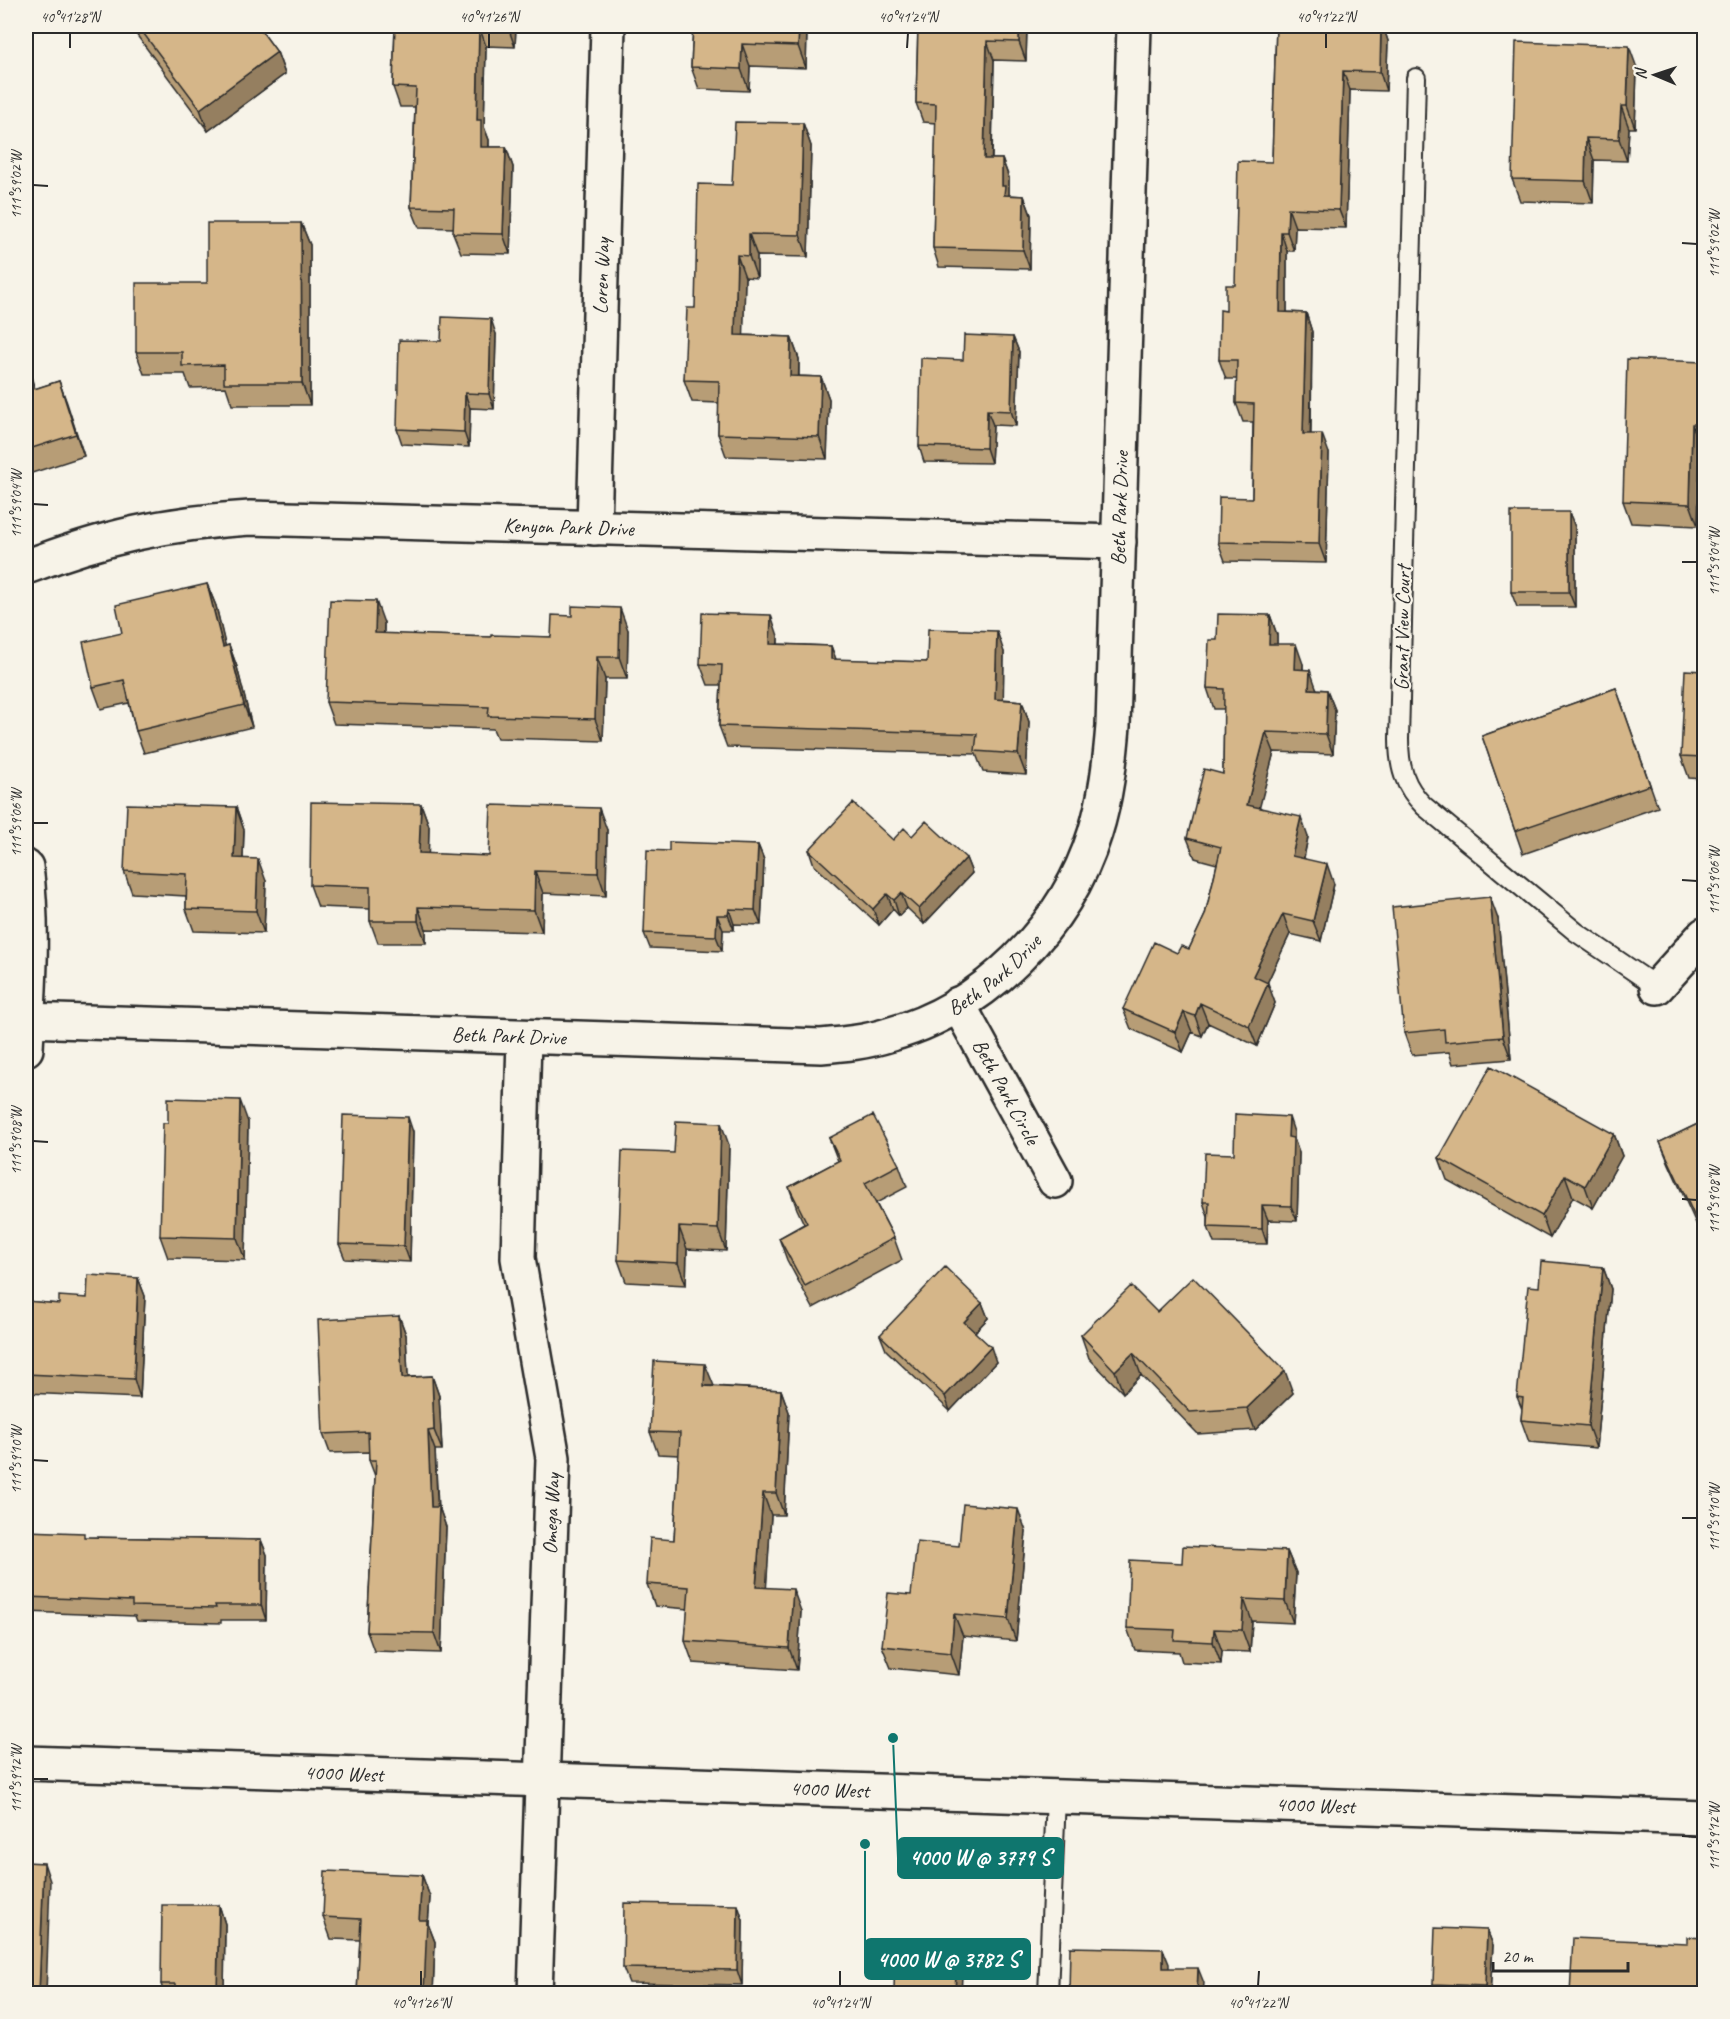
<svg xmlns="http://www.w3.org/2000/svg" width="1730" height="2019" font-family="Caveat,sans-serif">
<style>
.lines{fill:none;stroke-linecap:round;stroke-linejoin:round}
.lane-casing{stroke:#2b2b2b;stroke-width:22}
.street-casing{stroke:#2b2b2b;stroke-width:38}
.secondary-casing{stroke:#2b2b2b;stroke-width:38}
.lane{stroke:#f7f3e8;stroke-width:18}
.street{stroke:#f7f3e8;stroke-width:33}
.secondary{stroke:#f7f3e8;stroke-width:33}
.wall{fill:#b79d76;stroke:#2b2b2b;stroke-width:1.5}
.shaded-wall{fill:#957f60;stroke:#2b2b2b;stroke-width:1.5}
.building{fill:#d5b689;stroke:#2b2b2b;stroke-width:1.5}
.ticks{fill:none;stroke:#2b2b2b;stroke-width:2}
.labels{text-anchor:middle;stroke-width:4.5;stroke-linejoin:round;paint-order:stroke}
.street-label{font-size:21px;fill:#2b2b2b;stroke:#f7f3e8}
.leader{fill:none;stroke:#0f766e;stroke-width:2}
.callout-dot{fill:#0f766e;stroke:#f7f3e8;stroke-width:2}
.callout{fill:#0f766e;stroke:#0f766e;stroke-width:2}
.callout-label{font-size:22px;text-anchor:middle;font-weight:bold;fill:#fff}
.neatline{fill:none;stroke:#2b2b2b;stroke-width:2}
.ticks-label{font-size:15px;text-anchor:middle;fill:#2b2b2b}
</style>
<rect width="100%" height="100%" fill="#f7f3e8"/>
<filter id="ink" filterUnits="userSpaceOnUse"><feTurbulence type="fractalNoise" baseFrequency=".0167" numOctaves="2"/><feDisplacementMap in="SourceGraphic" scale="12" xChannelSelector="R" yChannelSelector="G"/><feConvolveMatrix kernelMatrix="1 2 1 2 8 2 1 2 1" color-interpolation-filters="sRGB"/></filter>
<g filter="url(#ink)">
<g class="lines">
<g class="lane-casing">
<path id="lane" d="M1416,78L1399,739C1399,767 1404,786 1424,806L1576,932L1657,987
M1048,1994L1056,1796"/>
</g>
<g class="street-casing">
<g id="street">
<path id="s1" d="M594,528L608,26"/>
<path id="s2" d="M26,567C104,537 166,523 250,518L1119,542"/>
<path d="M26,867C34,927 29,989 26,1049"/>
<path d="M1657,987L1704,935"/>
<path id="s3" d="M958,1004L1055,1181"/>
<path id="s4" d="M26,1020L821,1046C844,1044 866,1042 888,1035C984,1009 1066,927 1095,833C1106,798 1110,762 1113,726L1134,26"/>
<path d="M524,1038L518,1258L553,1458L535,1994"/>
</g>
</g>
<g class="secondary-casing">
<g id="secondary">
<path id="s5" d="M26,1763L1704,1818"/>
</g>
</g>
<use href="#lane" class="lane"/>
<use href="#street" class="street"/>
<use href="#secondary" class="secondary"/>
</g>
<path class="wall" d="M130,26H258L277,52L285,74L208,131Z
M395,26H516L515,47L486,46L484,127L489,140V147H506L513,167L510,254L461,253L453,233L454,228L419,227L411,207L415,107H400L393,87Z
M693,26H842V29L807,28L806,68L750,66L749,91L699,89L691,67Z
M918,26H1027L1026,61L994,60L992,159H1002L1009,178V195L1024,196L1031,215L1030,269L939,267L933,248L936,123L923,122L916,103Z
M1276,26H1383L1388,41L1386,91L1350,90L1346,228L1295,227L1294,251H1287V312L1306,313L1312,332L1311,434L1329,453L1326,563L1225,561L1218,542L1252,498L1253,422H1243L1236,403L1237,379H1226L1219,360L1226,311L1235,285L1272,162Z
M1637,68L1635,128H1629L1627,161L1594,160L1593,203L1520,201L1512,179Z
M803,123L811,146L808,257L757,256V278L745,277L743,335L791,337L799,359V376L821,377L829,399L827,459L726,456L718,434L719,403L692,402L684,380L695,308L732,185Z
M301,223L310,245V405H232L226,387L190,388L185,374H144L136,352L207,283Z
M496,334L494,409L470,408L469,447L402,444L397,429L441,341Z
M1013,337L1019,352L1016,426L993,425L991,463L924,462L919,446L963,360Z
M26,361L35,389L59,381L84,456L26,475Z
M1704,362V446H1700L1698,526L1631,523L1623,501Z
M1575,527V607H1517L1511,592Z
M207,584L216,606L225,646L229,645L237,667L252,727L144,753L136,731L129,703L101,709L93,687L122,633Z
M1270,615L1277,635V644L1303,664V669L1317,689L1327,690L1335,710L1333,754L1274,752L1259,807L1308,837L1304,858L1334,884L1321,941L1290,934L1267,983L1275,1003L1257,1046L1208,1023L1202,1036L1192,1032L1183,1052L1131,1029L1123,1009L1177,953L1189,949L1205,915L1217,864L1195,858L1187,838L1223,774L1224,709H1214L1207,688L1217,640Z
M384,623V634L491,637H551L628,630L627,679H605L603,741L497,738L493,729L334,724L326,702Z
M778,636V644L831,646L836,660L927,662L1004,652L1003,699L1022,701L1029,722L1026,775L983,772L976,754L727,747L719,726L721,685H708L700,664Z
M1704,671V779L1689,778L1681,756Z
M1616,688L1658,807L1523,854L1482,736Z
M421,804L429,826L428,854L489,856L607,830L606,896L543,893L542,932L426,929V943H378L370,921V909L318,907L310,885Z
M236,807L244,830L243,858L266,881L264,933L194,931L186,909V896L132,893L124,871Z
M912,836L966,858L972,873L924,924L907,908L899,916L893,909L879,925L814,865L809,850L893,840Z
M758,845L764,860L761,925L734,924V930H723L722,951L650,948L644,933L669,851Z
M1498,919L1511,1059L1453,1064L1449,1052L1412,1055L1404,1033Z
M1704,1121V1241L1669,1164L1660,1142Z
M248,1122L245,1260L168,1258L160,1236Z
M413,1132L410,1262L345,1259L339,1244Z
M1294,1132V1139L1299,1153L1297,1221L1268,1220L1267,1244L1214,1243L1208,1227V1217L1203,1202L1234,1154Z
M1614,1134L1622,1156L1593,1208L1573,1197L1550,1238L1447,1180L1439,1158Z
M829,1138L899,1165L907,1187L876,1203L894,1238L902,1260L813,1308L787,1260L779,1238L804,1224L797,1209L789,1187L838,1161Z
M729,1145L726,1251L687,1249L686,1285L626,1282L618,1260L674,1153Z
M1603,1267L1611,1289L1596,1448L1529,1442L1521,1420L1522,1409L1517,1397L1539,1287Z
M138,1278L145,1296L140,1398L26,1393V1301L59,1304L87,1298Z
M982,1303L988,1318L975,1332L996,1362L950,1411L886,1350L880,1335Z
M1157,1312L1293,1393L1255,1430L1198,1434L1141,1375L1123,1393L1089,1358L1081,1335Z
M399,1316L406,1335L408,1377L432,1376L439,1396L442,1450H435L438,1507H439L446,1527L441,1653L374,1651L367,1632L375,1476L369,1460V1452L330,1453L323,1434Z
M713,1386L781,1390L789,1412L784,1515H771L766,1587L801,1611L797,1670L693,1663L685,1641L688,1609L655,1606L647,1584L674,1540L679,1455L658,1454L650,1432Z
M26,1531L85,1537L261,1540L267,1555L266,1620H221V1623L137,1621L135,1616L26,1612Z
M1026,1531L1016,1641L963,1636L959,1675L891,1668L882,1646L911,1595L959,1546Z
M1287,1551L1296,1573L1293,1623L1252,1621L1250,1652L1222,1651L1221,1664L1182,1662L1179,1652L1135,1650L1127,1628L1182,1563Z
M422,1875L430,1897L428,1924L435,1942L433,1994H357L360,1940L331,1939L323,1917Z
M219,1905L225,1924L224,1992L255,1994H164L161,1984Z
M743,1920L742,1985L629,1983L623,1968Z
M1487,1930L1493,1945L1490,1994H1436L1433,1984Z"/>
<path class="shaded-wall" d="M479,26L486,46L484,127L489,140L488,167L481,147L477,120Z
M508,26H516L515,47L508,27Z
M799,26H806L807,28L806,68L798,46Z
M1019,26H1027L1026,61L1019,42Z
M1381,26H1383L1388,41L1386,91L1380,72Z
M987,41L994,60L991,178L984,159Z
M742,44L750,66L749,91L741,69Z
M1629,46L1637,68L1635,128L1627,106Z
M277,52L285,74L208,131L200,109Z
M1343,71L1350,90L1346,228L1339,210Z
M1621,106L1629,128L1627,161L1619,139Z
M803,123L811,146L808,257L800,235Z
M1586,138L1594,160L1593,203L1585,181Z
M506,147L513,167L510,254L503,234Z
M1002,159L1009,178V197L1011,214L1002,186Z
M1024,196L1031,215L1030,269L1023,250Z
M1288,208L1295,227L1294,251L1287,232Z
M301,223L310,245V405L302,383Z
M1281,232L1287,251V331L1280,312Z
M749,234L757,256V278L749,256Z
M737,255L745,277L743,357L735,335Z
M1306,313L1312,332L1310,453L1303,434Z
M491,319L496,334L494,409L489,394Z
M791,337L799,359L798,398L790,376Z
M1013,337L1019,352L1016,426L1011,411Z
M821,377L829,399L827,459L819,437Z
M59,381L67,403L84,456L76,434Z
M465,393L470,408L469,447L464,432Z
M987,410L993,425L991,463L986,448Z
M1692,424L1700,446L1698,526L1690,504Z
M1322,434L1329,453L1326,563L1319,544Z
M1569,512L1575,527V607L1569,592Z
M207,584L216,606L231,669L223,647Z
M376,601L384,623L383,655L375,633Z
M620,608L628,630L627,679L619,657Z
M771,615L778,636L777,665L770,644Z
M1270,615L1277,635V664L1269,644Z
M997,631L1004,652L1003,720L995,699Z
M1296,644L1303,664L1302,689L1295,669Z
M229,645L237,667L252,727L244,705Z
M831,646L839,667L831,659Z
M597,657L605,679L603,741L595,719Z
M1310,670L1317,690L1309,689Z
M1327,690L1335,710L1333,754L1326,734Z
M1022,701L1029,722L1026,775L1018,754Z
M1266,732L1274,752L1255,825L1247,805Z
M421,804L429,826L428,876L419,853Z
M236,807L244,830L242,880L234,858Z
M599,808L607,830L606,896L598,873Z
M1301,817L1308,837L1300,876L1292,856Z
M758,845L764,860L761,925L755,910Z
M966,858L972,873L924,924L919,909Z
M258,859L266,881L264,933L256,911Z
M1327,864L1334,884L1321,941L1313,921Z
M535,871L543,893L542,932L534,910Z
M901,893L907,908L899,916L894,900Z
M887,894L893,909L879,925L873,909Z
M1490,897L1498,919L1511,1059L1503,1037Z
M418,907L426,929V943L418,921Z
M729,909L734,924V930L728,915Z
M1283,914L1290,934L1261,996L1253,976Z
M717,915L723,930L722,951L716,936Z
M1268,983L1275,1003L1257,1046L1249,1026Z
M1200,1003L1208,1023L1202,1036L1195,1016Z
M1184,1012L1192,1032L1183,1052L1175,1032Z
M240,1100L248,1122L245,1260L237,1238Z
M408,1117L413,1132L410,1262L404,1246Z
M1289,1117L1294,1132V1139L1299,1153L1297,1221L1291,1206L1288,1137Z
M721,1123L729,1145L726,1251L718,1229Z
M1614,1134L1622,1156L1593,1208L1585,1186Z
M1565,1175L1573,1197L1550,1238L1542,1216Z
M1262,1205L1268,1220L1267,1244L1262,1229Z
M679,1227L687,1249L686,1285L678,1263Z
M1603,1267L1611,1289L1596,1448L1588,1426Z
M138,1278L145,1296L140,1398L134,1379Z
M982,1303L988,1318L970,1337L964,1322Z
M399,1316L406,1335L409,1397L402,1378Z
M991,1347L996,1362L950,1411L945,1396Z
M1133,1353L1141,1375L1123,1393L1115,1371Z
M705,1364L714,1386H704Z
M1285,1371L1293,1393L1255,1430L1247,1408Z
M432,1376L439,1396L442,1450L434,1430Z
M781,1390L789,1412L784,1515L776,1493Z
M428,1431L435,1450L438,1520L439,1507L446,1527L441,1653L434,1633L431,1507Z
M763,1493L771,1515L765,1609L756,1587Z
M1018,1509L1026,1531L1016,1641L1008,1619Z
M261,1540L267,1555L266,1620L261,1605Z
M1287,1551L1296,1573L1293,1623L1285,1601Z
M793,1589L801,1611L797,1670L789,1648Z
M1244,1599L1252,1621L1250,1652L1242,1630Z
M954,1614L963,1636L959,1675L951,1653Z
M1214,1629L1222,1651L1221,1664L1213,1642Z
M44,1863L50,1881L46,1994H39Z
M422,1875L430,1897L428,1924L435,1942L433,1994H424L419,1920Z
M219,1905L225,1924L224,1994L217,1991Z
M738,1905L743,1920L742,1985L737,1970Z
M1487,1930L1493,1945L1490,1994H1487L1485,1986Z
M957,1944L963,1959L961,1994H955Z
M1163,1949L1169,1964V1983L1163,1968Z
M1198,1968L1204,1983L1203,1994H1197Z"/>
<path class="building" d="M138,26H258L277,52L200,109Z
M395,26H508V27L479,26L477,120H481V147H506L503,234L453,233L454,208L411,207L416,88L393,87Z
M693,26H799L798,46L742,44L741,69L691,67Z
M918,26H1019V42L987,41L984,159H1002V186H1005L1004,195L1024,196L1023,250L933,248L936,104L916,103Z
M1276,26H1381L1380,72L1343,71L1339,210L1288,208L1287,232H1281L1280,312L1306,313L1303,434H1322L1319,544L1218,542L1219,497L1252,498L1254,404L1236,403L1237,360H1219L1220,310L1226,311V285H1235L1238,161L1272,162Z
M1516,42L1629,46L1627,106H1621L1619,139L1586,138L1585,181L1512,179Z
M735,122L803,123L800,235L749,234V256L737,255L735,335L791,337L790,376L821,377L819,437L718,434L719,381L684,380L687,308H695L698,184L732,185Z
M207,223H301L302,383H224V365L182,366V352H136V283H207Z
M442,317L491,319L489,394L465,393L464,432L397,429L399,340L441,341Z
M964,335L1013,337L1011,411L987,410L986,448L919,446L921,358L963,360Z
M1627,359L1704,362V424H1692L1690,504L1623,501Z
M26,363L34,389L59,381L76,434L26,450Z
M1511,512H1569V592H1511Z
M207,584L223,647L229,645L244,705L136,731L124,680L93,687L83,642L122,633L116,605Z
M330,600L376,601L375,633L491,637V635L551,637L552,615L572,616V606L620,608L619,657H597L595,719L488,716L489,707L326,702Z
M702,613L771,615L770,644L831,646V659L927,662L928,629L997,631L995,699L1022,701L1018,754L975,751L977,734L719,726L722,665L700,664Z
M1218,614L1270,615L1269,644H1296L1295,669L1310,670L1309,689L1327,690L1326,734L1266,732L1247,805L1301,817L1292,856L1327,864L1313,921L1283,914L1253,976L1268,983L1249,1026L1200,1003L1195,1016L1184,1012L1175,1032L1123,1009L1154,942L1177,953L1181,946L1189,949L1205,915L1221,847L1187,838L1204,769L1223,774L1224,689L1207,688L1209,640H1217Z
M1685,670L1704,671V757L1681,756Z
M1616,688L1650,785L1515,831L1482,736Z
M311,802L421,804L419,853L489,856L491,805L599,808L598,873L535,871L534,910L418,907V921H370V887L310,885Z
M853,803L893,840L904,828L912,836L926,821L966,858L919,909L901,893L894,900L887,894L873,909L809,850Z
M127,804L236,807L234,858L258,859L256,911L186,909L187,874L124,871Z
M669,842L758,845L755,910L729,909L728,915H717L716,936L644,933L647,850L669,851Z
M1490,897L1503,1037L1445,1042L1444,1029L1404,1033L1392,907Z
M1491,1066L1614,1134L1585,1186L1565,1175L1542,1216L1439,1158Z
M168,1098L240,1100L237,1238L160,1236L163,1123H168Z
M1235,1114L1289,1117L1288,1137L1293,1138L1291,1206L1262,1205V1229L1208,1227L1209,1202H1203L1205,1153L1234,1154Z
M343,1115L408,1117L404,1246L339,1244Z
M873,1115L899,1165L865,1183L894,1238L805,1286L779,1238L807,1223L789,1187L840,1160L829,1138Z
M676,1121L721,1123L718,1229L679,1227L678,1263L618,1260L622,1151L674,1153Z
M1704,1121V1236L1660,1142Z
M1541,1261L1603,1267L1588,1426L1521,1420L1523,1398L1517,1397L1528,1286L1539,1287Z
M945,1267L982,1303L964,1322L991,1347L945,1396L880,1335Z
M88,1275L138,1278L134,1379L26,1374V1301L59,1304V1296L87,1298Z
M1193,1277L1285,1371L1247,1408L1190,1412L1133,1353L1115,1371L1081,1335L1131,1286L1157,1312Z
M399,1316L402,1378L432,1376L434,1430L428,1431L431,1507H439L434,1633L367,1632L376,1460H369L368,1432L323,1434L318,1320Z
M654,1361L705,1364L704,1386L781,1390L776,1493H763L756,1587L793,1589L789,1648L685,1641L689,1587L647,1584L650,1538L674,1540L680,1433L650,1432Z
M963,1504L1018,1509L1008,1619L954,1614L951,1653L882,1646L888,1593L911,1595L917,1542L959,1546Z
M26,1531L84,1533V1537L261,1540V1605H215L216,1608L132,1606V1601L26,1597Z
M1183,1546L1287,1551L1285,1601L1244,1599L1242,1630L1214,1629L1213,1642L1174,1640L1175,1630L1127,1628L1130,1560L1182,1563Z
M26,1862L44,1863L39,1994H26Z
M325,1871L422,1875L419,1920H427L424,1994H357L361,1919L323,1917Z
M624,1903L738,1905L737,1970L623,1968Z
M162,1905H219L217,1991L255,1993V1994H176V1984H161Z
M1435,1928L1487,1930L1485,1986L1433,1984Z
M1687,1937L1704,1938V1994H1570L1573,1938L1687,1943Z
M895,1942L957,1944L955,1994H894Z
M1070,1947L1163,1949V1968H1198L1197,1994H1069Z"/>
</g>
<path class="ticks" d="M70,48V33M489,48V33M907,48L908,33M1326,48V33M33,185L48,186M1682,243L1697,244M33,504L48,505M1682,562H1697M33,823H48M1682,880L1697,881M33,1141L48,1142M1682,1199L1697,1200M33,1460L48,1461M1682,1518H1697M33,1779H48M1682,1836L1697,1837M421,1986V1971M840,1986V1971M1258,1986L1259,1971"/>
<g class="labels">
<g class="street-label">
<text dy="7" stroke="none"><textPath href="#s1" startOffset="252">Loren Way</textPath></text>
<text dy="7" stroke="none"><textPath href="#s4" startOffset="1491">Beth Park Drive</textPath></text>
<text dy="7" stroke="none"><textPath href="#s2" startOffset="549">Kenyon Park Drive</textPath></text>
<text transform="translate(1402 628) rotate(-89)" y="7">Grant View Court</text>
<text dy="7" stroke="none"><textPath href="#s4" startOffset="987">Beth Park Drive</textPath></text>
<text dy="7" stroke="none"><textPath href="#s4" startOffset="483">Beth Park Drive</textPath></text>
<text dy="7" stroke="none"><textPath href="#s3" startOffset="100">Beth Park Circle</textPath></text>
<text transform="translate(551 1514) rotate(-88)" y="7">Omega Way</text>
<text dy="7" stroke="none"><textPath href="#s5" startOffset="318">4000 West</textPath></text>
<text dy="7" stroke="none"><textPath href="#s5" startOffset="804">4000 West</textPath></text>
<text dy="7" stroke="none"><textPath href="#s5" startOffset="1290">4000 West</textPath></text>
</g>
</g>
<path class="leader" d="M893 1738L898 1858M865 1844L865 1959"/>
<g class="callout-dot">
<circle cx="893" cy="1738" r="6"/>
<circle cx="865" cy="1844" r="6"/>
</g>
<g class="callout">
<rect x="898" y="1838" width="165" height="40" rx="6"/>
<rect x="865" y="1939" width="165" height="40" rx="6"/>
</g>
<g class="callout-label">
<text x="980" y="1865">4000 W @ 3779 S</text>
<text x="948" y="1967">4000 W @ 3782 S</text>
</g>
<rect width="1730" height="2019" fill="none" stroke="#f7f3e8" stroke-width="66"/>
<g transform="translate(1655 75) rotate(272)" stroke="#f7f3e8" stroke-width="4.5" paint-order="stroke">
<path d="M0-4.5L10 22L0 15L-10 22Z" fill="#2b2b2b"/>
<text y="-9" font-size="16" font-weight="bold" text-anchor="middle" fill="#2b2b2b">N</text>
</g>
<path d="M1493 1962v9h135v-9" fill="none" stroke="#2b2b2b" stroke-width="3"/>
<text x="1502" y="1962" font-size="18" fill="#2b2b2b" stroke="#f7f3e8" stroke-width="4.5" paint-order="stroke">20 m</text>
<rect x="33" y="33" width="1664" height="1953" class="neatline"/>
<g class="ticks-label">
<text x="70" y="22">40°41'28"N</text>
<text x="489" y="22">40°41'26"N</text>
<text x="908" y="22">40°41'24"N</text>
<text x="1326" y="22">40°41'22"N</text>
<text transform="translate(16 185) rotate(-90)" y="5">111°59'02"W</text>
<text transform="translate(1714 244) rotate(-90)" y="5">111°59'02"W</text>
<text transform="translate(16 504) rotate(-90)" y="5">111°59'04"W</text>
<text transform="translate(1714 562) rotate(-90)" y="5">111°59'04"W</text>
<text transform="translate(16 823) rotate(-90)" y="5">111°59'06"W</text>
<text transform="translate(1714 881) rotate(-90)" y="5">111°59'06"W</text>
<text transform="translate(16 1141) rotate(-90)" y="5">111°59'08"W</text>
<text transform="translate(1714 1200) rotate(-90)" y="5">111°59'08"W</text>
<text transform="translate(16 1460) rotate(-90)" y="5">111°59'10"W</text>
<text transform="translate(1714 1518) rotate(-90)" y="5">111°59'10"W</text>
<text transform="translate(16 1779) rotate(-90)" y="5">111°59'12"W</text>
<text transform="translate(1714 1837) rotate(-90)" y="5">111°59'12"W</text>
<text x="421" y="2008">40°41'26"N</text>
<text x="840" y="2008">40°41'24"N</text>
<text x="1258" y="2008">40°41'22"N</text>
</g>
</svg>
